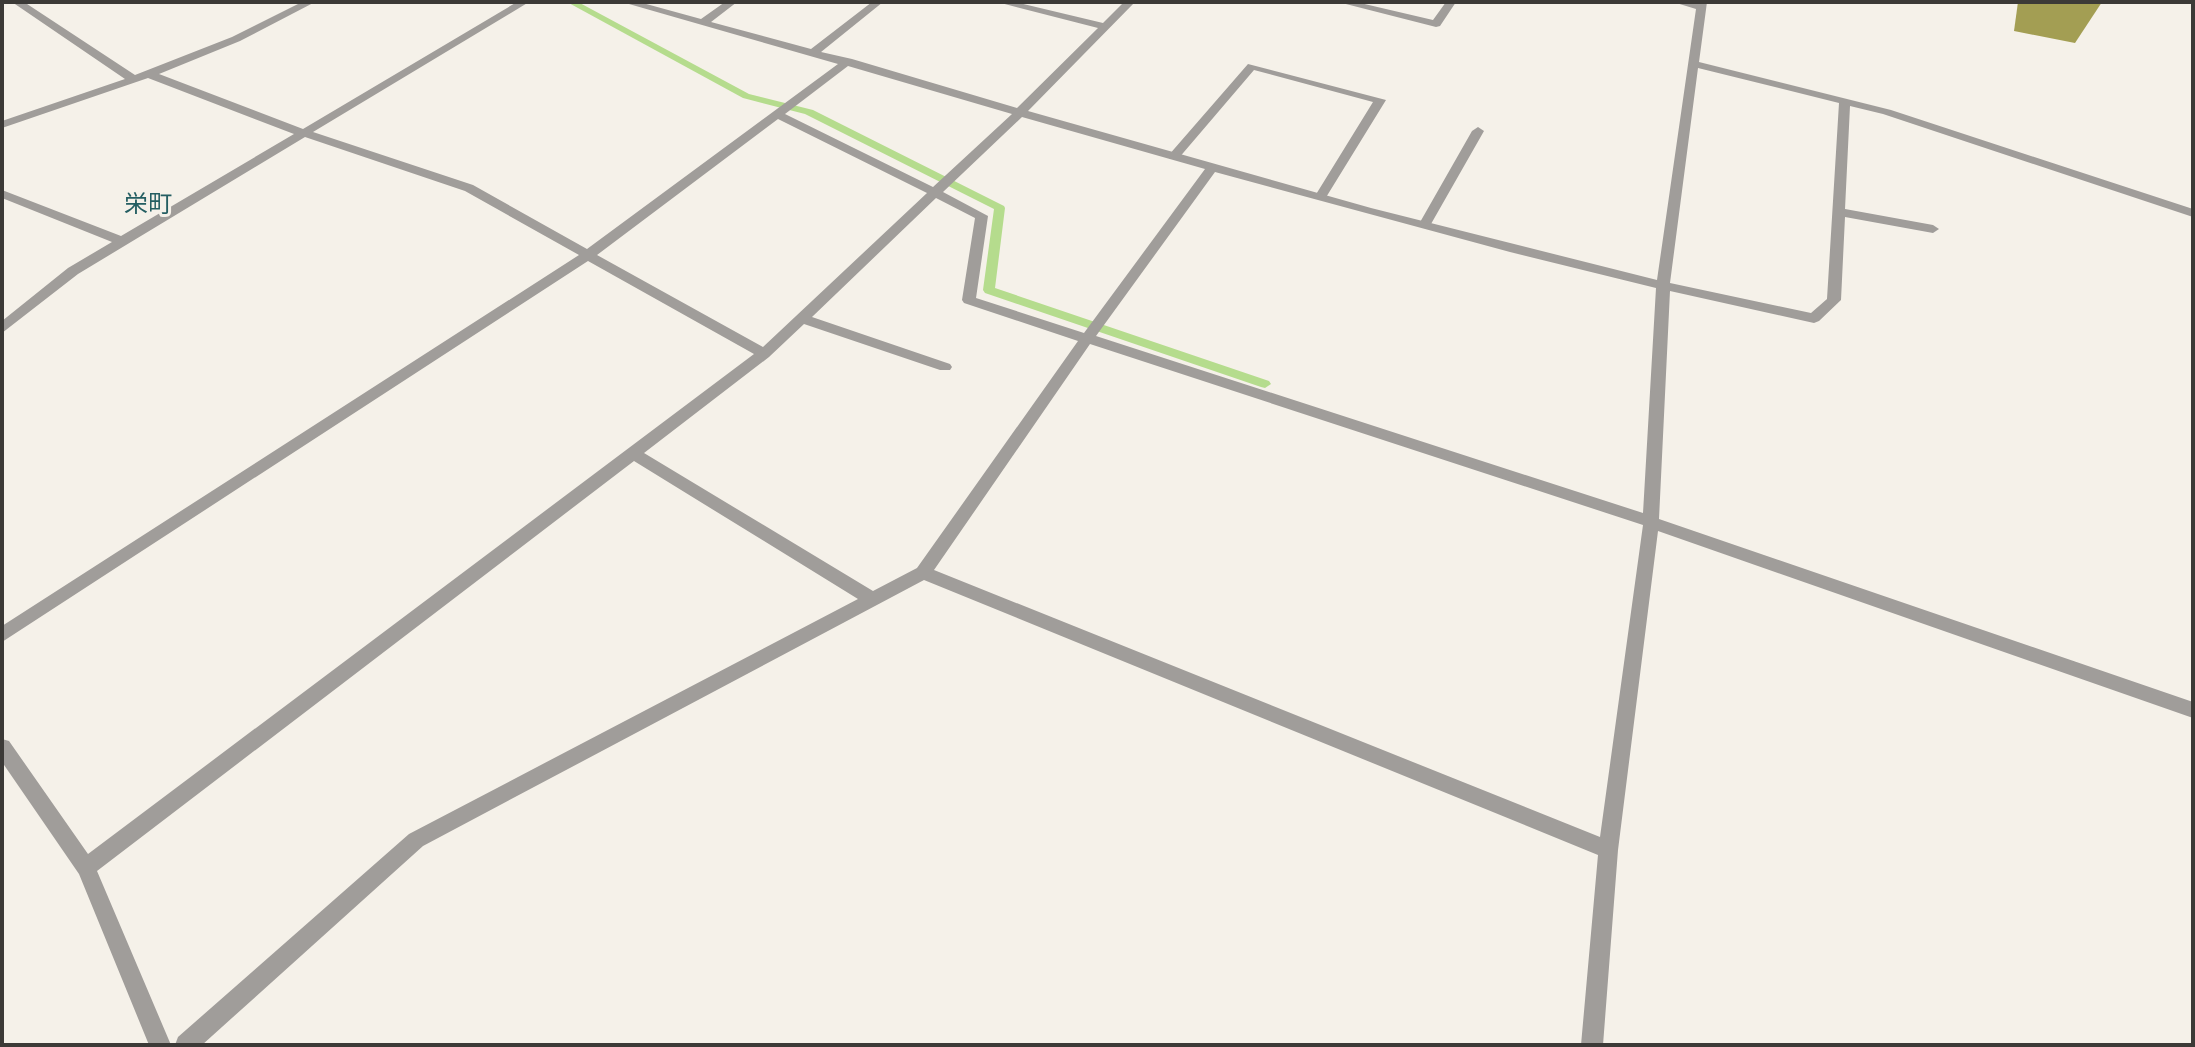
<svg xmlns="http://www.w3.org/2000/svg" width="2195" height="1047" font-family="Inter,'Noto Sans JP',sans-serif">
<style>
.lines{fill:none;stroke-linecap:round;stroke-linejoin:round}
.stream{fill:#b5dc8d;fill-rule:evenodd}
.lane{fill:#a09d9a;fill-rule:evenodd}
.street{fill:#a09d9a;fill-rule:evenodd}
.wall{fill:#a39e53}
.labels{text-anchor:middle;stroke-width:6;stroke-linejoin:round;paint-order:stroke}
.far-neighbourhood-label{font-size:24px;fill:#245e62;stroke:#f5f1e9}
</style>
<rect width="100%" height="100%" fill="#f5f1e9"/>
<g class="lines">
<path class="stream" d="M567,2H578L749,94L813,110L1004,206L1005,208L995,288L1269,381L1271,384L1265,388L1261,387L985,293L983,290L994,209L805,114L743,98Z"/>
<path class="lane" d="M1338,2H1356L1433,20L1446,2H1456L1440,26L1436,27Z
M1248,64L1386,100L1325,199L1321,200L1315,196L1373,102L1254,70L1178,159H1170L1168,156Z
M1478,127L1484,131L1431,224L1429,227H1421L1419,224L1472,131Z"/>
<path class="street" d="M12,2H24L135,75L232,37L302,2H315L240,41L159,74L303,129L517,2H529L313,132L473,185L587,249L838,64L622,2H639L701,19L725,2H737L711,22L811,49L872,2H883L821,52L852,59L1017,108L1098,28L997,2H1015L1103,23L1124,2H1135L1028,111L1371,208L1657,280L1696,9L1673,2H1707L1699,62L1891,110L2193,209V217L1883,114L1850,106L1845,209L1933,225L1939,229L1933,233L1845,217L1841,300L1819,321L1814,323L1670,291L1659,519L2193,702V718L1658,531L1618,850L1603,1045H1581L1598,855L924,580L423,846L202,1045H175L178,1037L409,834L858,599L634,461L97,871L171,1045H149L79,874L2,762V739L9,741L88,854L754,354L588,261L2,642V626L579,255L465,191L305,137L78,274L2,333V321L68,268L112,242L2,198V190L121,236L294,134L148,78L2,128V121L125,79ZM848,66L1012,114L933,187L785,114ZM1698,68L1839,103L1827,299L1811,313L1670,283ZM1022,117L1205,169L1084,333L976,298L988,216L943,192ZM778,119L927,193L763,347L597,255ZM1215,172L1510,252L1656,288L1643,513L1096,336ZM936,198L975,218L962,300L964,303L1078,341L917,568L873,591L644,453L769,357L804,324L940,370H950L952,367L950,364L812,317ZM1090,344L1643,525L1600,837L934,570Z"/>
</g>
<path class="wall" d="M2018,2H2102L2075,43L2014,31Z"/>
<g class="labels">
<g class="far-neighbourhood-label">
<text x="148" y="212">栄町</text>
</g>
</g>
<rect width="2195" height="1047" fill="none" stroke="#3c3a37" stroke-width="8"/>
</svg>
